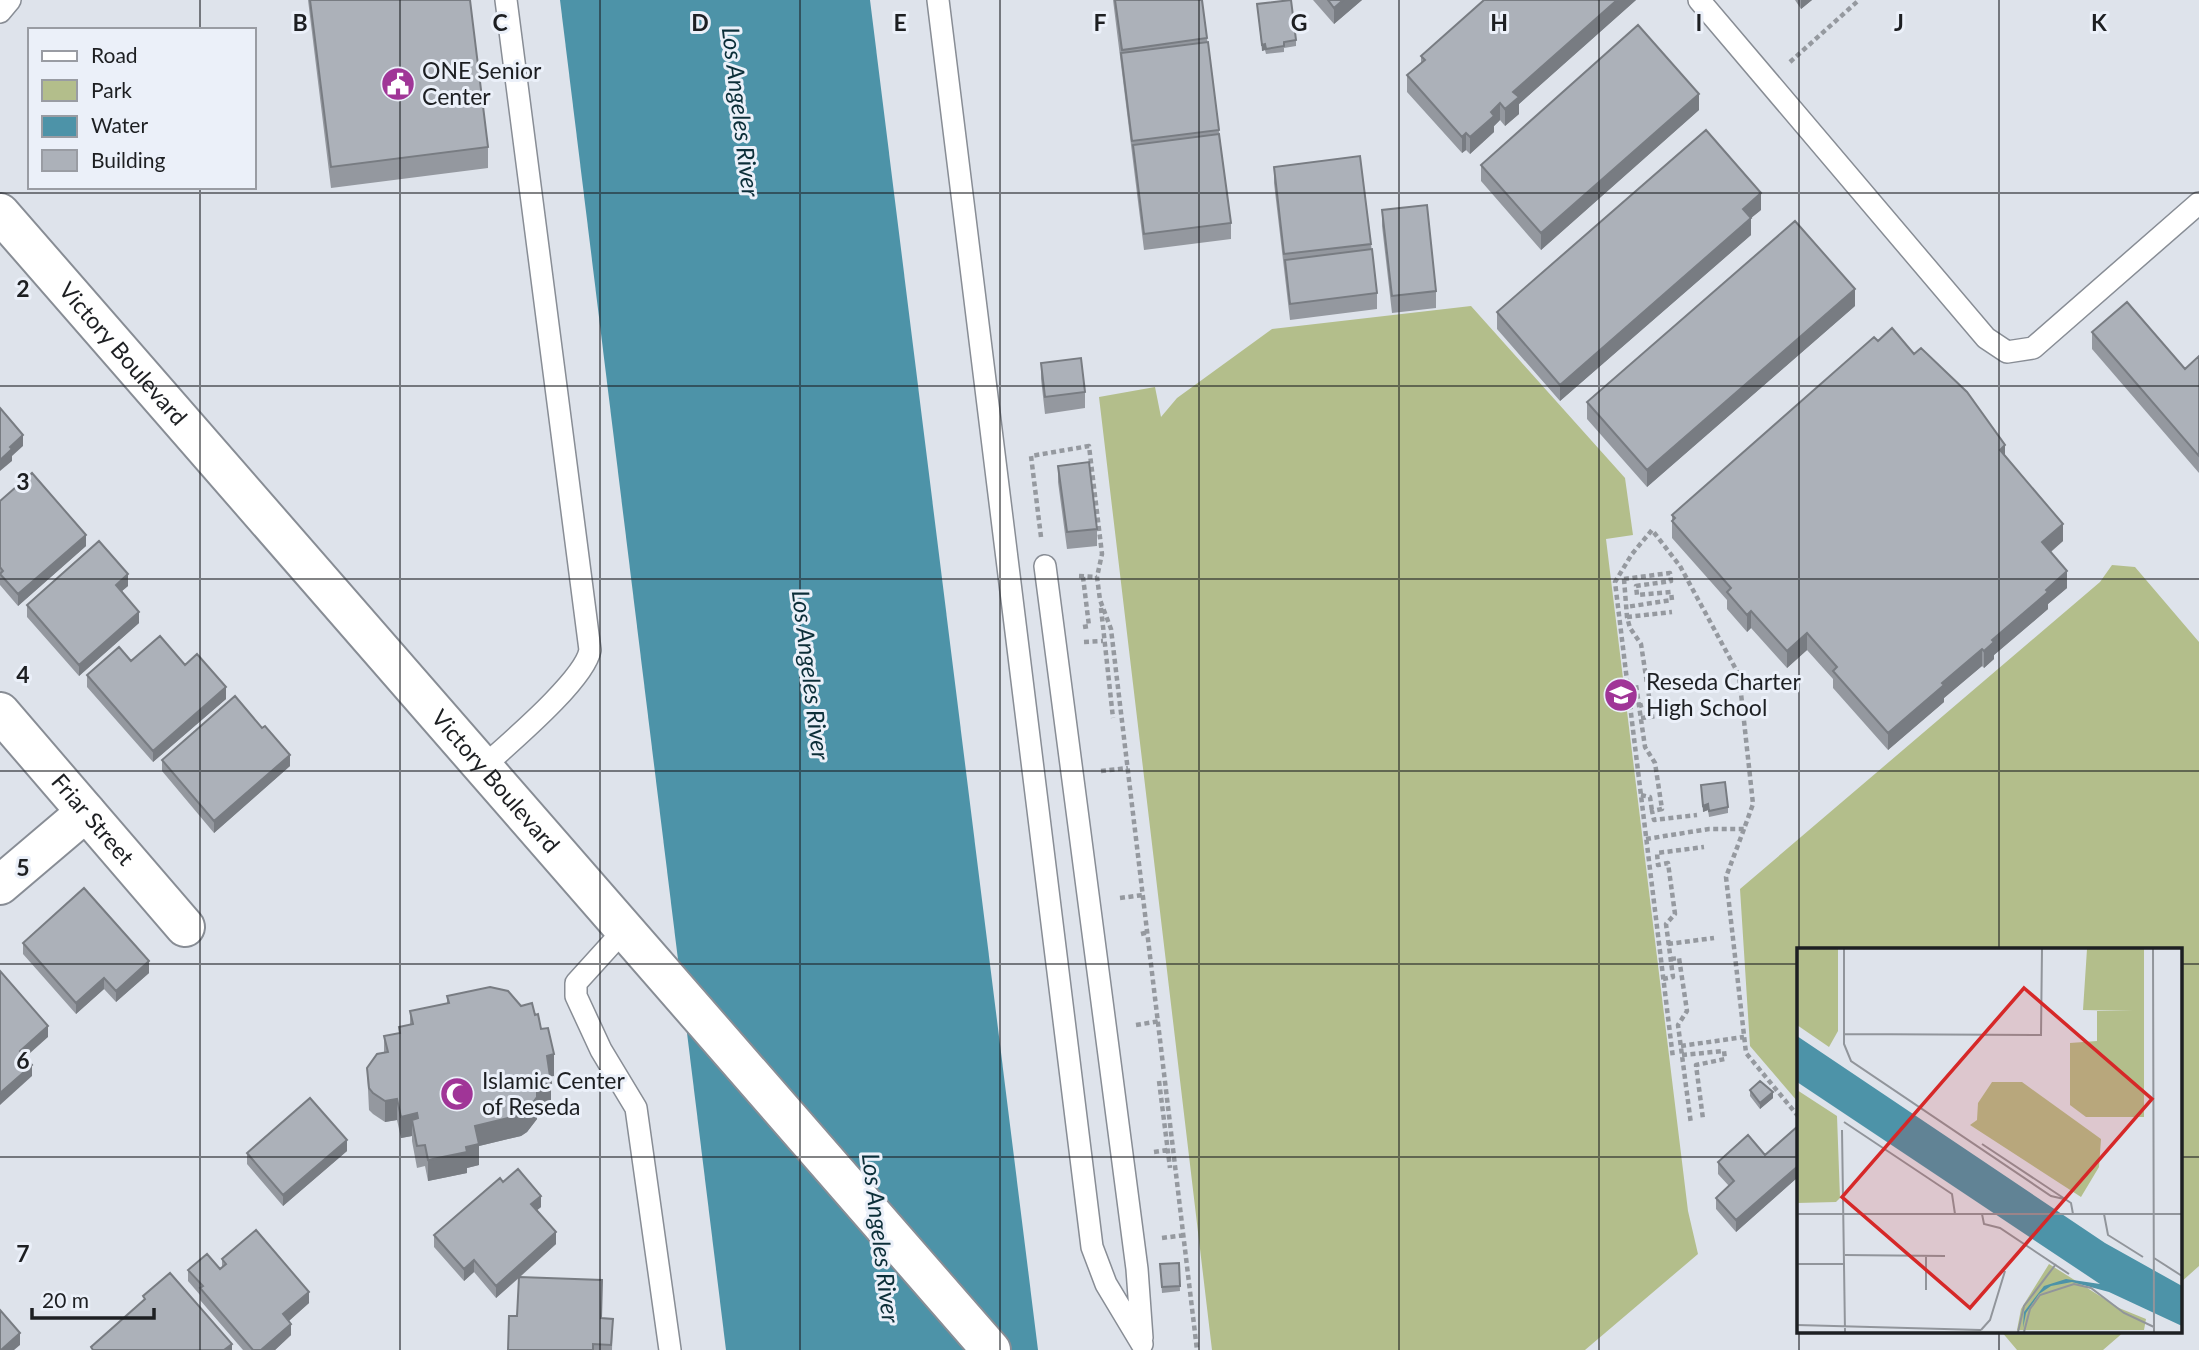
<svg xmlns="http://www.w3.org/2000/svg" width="2199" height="1350" font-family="Lato,sans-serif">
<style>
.green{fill:#b3be8b}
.water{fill:#4d93a8}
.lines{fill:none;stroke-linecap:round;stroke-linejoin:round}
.service-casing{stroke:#888d95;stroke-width:24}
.minor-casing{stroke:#888d95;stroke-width:42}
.primary-casing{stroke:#888d95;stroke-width:42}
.path{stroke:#95999f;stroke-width:4.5;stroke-dasharray:5 3.5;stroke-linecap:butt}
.service{stroke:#fff;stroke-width:21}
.minor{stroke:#fff;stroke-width:38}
.primary{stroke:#fff;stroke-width:38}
.wall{fill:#94989f}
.shaded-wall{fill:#787c82}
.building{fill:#acb1b9;stroke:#787c82;stroke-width:2}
.grid{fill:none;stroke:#1d1f22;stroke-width:2;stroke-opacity:0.55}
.labels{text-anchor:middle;stroke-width:6;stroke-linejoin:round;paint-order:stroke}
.poi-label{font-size:23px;fill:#1d1f22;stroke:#ebf0f9;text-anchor:start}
.street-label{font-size:23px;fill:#1d1f22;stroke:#ebf0f9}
.water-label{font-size:24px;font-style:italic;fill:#0b2e38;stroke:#ebf0f9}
.inset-road{fill:none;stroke:#91959b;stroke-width:2}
.view{fill:#d62828;fill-opacity:0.15;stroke:#d62828;stroke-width:3.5}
.inset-edge{fill:none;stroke:#1d1f22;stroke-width:3.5}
.grid-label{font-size:23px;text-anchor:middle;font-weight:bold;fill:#1d1f22;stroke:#ebf0f9;stroke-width:6;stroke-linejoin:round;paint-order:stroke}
</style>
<rect width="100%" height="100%" fill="#dee3eb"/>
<path class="green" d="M1471,306L1625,478L1633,535L1606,539L1688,1211L1698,1254L1585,1350H1212L1099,397L1155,387L1161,417L1177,398L1272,329Z
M2112,565L2135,567L2199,642V1266L2180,1283V949H1798V1102L1750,1046L1740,889L2100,582Z
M2001,1331H2125L2103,1350H2017Z"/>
<path class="water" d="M560,0H870L1038,1350H726Z"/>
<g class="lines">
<g class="service-casing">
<path id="service" d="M938,0L1092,1247L1106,1284L1142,1344
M1699,0L1986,338L2007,352L2033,348L2199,203
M0,12L10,0
M1045,566L1137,1269L1142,1338
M482,768C507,745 585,680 590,650L506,0
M624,930L576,983V996L601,1050L636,1108L670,1350"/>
</g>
<g class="minor-casing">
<g id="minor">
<path id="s1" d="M0,712L185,927"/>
<path d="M0,885L86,812"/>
</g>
</g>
<g class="primary-casing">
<g id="primary">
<path id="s2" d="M0,213L991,1350"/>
</g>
</g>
<path class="path" d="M1790,62L1859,0
M1041,537L1031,456L1089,446L1102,554L1097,577L1100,600L1111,629L1197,1350
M1079,576L1097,577
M1624,579L1670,573L1671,581L1636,586L1637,595L1671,592L1672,600L1626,607
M1624,579L1627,617L1630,628L1641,644L1650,703L1639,706
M1101,608L1113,718
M1627,617L1672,612
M1083,627L1089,626L1083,577
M1084,642L1103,641
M1628,686L1636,685L1645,747L1655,763L1662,809L1652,811L1654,820L1697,815
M1641,718L1690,712
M1101,771L1128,768
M1641,795L1650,797L1652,811
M1744,829L1726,877L1746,1053L1798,1116
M1646,839L1709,829H1744L1753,804L1739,675L1680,566L1652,530L1632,554L1615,582L1673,1058
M1120,898L1143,895
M1141,934L1149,932
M1668,944L1714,938
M1671,959L1679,958L1687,1011L1678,1025L1691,1124
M1663,979L1673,977L1666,924L1675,914L1668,863L1658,865L1657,853L1704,847
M1136,1025L1160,1021
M1681,1046L1744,1037
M1682,1055L1724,1051L1725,1059L1696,1065L1703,1119
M1159,1081L1170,1168
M1154,1152L1168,1150
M1162,1238L1185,1235"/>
<use href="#service" class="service"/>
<use href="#minor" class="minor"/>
<use href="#primary" class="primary"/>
</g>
<path class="wall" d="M308,0H470L488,147V168L331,188Z
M1113,0H1202L1231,223V239L1144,250Z
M1313,0H1362L1334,24Z
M1484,0H1636L1519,104V114L1505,126L1500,120L1494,126V132L1470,154L1466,150L1462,153L1407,92V75L1421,63V56Z
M1795,0H1812L1801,9Z
M1257,4L1296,40V46L1284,48V52L1266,54L1265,50L1262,51Z
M1699,110L1541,250L1481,181V165Z
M1274,167L1371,244L1377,293V309L1290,320L1274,183Z
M1382,210L1436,291V308L1392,313L1382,226Z
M1761,210L1751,218V235L1560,401L1497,329V312Z
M1855,306L1647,487L1587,419V402Z
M2092,332L2185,369L2199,356V473L2092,349Z
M1041,363L1085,392V408L1045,414L1041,379Z
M2005,456L2063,541L2051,552L2067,588L2048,604V609L1994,655V659L1984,668L1982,666L1944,698V702L1888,750L1833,688V679L1807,650L1787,668L1751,628L1747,632L1727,609V600L1672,538V515Z
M1058,466L1097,529V546L1067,549L1058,482Z
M0,501L86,546L18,606L0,585Z
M128,586L122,591L139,623L79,676L27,617V605Z
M131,661L185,665L226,699L153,762L87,687V675Z
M262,728L290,766L214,833L162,771V760Z
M1701,785L1728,807V813L1709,817L1708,810L1703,812Z
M23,943L149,973L116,1002L104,989L76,1014L23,954Z
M447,996L521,1006L535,1015L541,1029L554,1076H550L551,1105L537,1108V1119L527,1132L521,1136L479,1146V1165L467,1168V1173L428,1181L425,1166L417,1168L412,1141V1136L401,1138L397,1120L385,1122L373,1114L369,1110L367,1068L384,1053V1036L399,1033V1027L410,1025V1011L447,1004Z
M1750,1090L1773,1098L1760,1109L1750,1096Z
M1798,1126V1177L1736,1232L1716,1209V1198L1729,1186L1718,1174V1162L1765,1155Z
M347,1151L283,1206L247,1164V1153Z
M503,1182L541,1207L537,1210L556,1244L520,1277L601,1318L613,1319L612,1350H508L517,1316L519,1278L496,1298L474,1272L464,1281L434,1247V1235Z
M222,1259L309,1303L289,1321L291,1335L275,1350H243L200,1300V1295L188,1281V1270L220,1269L222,1268Z
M1179,1263L1180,1291L1162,1293L1160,1264Z"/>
<path class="shaded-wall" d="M1343,0H1362L1334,24V8Z
M1617,0H1636L1519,104V114L1505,126V109L1513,92Z
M1801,0H1812L1801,9Z
M1265,44V50L1262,51V45Z
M1699,94V110L1541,250V233Z
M1500,103V120L1494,126V132L1470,154V137L1491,112Z
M1466,133V150L1462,153V137Z
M1761,193V210L1751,218V235L1560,401V385L1743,209Z
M1855,289V306L1647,487V470Z
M23,435V446L12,456V461L0,471V460L10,447Z
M2005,445V462L2000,450Z
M2063,524V541L2042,559V542Z
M86,535V546L18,606V594Z
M2067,571V588L2048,604V609L1994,655V659L1984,668V651L1992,640Z
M128,574V586L116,596V585Z
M1751,611V628L1747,632V615Z
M139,612V623L79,676V665Z
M1807,633V650L1787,668V651Z
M1982,649V666L1944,698V702L1888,750V733L1942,683Z
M226,687V699L153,762V751Z
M290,755V766L214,833V821Z
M1708,804V810L1703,812V806Z
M149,961V973L116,1002V991Z
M104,978V989L76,1014V1003Z
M48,1026V1037L20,1062V1051Z
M554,1054V1076L547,1077V1056Z
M32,1065V1076L0,1105V1093Z
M551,1083V1105L537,1108V1119L527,1132L521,1136L479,1146V1165L467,1168V1173L428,1181V1160L466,1147L475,1126L537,1086Z
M1773,1092V1098L1760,1109V1103Z
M397,1099V1120L385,1122V1101Z
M417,1113V1135L412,1120V1136L401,1138V1117Z
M347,1140V1151L283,1206V1195Z
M1798,1166V1177L1736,1232V1220Z
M541,1196V1207L531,1215V1204Z
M556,1232V1244L496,1298V1286Z
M474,1260V1272L464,1281V1269Z
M309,1292V1303L283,1326V1314Z
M291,1324V1335L275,1350H261Z
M20,1333V1345L14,1350H1Z
M232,1344V1350H224Z"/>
<path class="building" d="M310,0H470L488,147L331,167Z
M1115,0H1202L1207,38L1122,50Z
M1291,0L1296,40L1284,42V46L1266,49L1265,44L1262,45L1257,4Z
M1328,0H1343L1334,8Z
M1484,0H1617L1513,92L1519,97L1505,109L1500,103L1491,112L1494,116L1470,137L1466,133L1462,137L1407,75L1425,60L1421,56Z
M1638,25L1699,94L1541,233L1481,165Z
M1208,42L1219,130L1132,141L1121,53Z
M1706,130L1761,193L1743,209L1751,218L1560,385L1497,312Z
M1219,134L1231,223L1144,234L1133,145Z
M1360,156L1371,244L1284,254L1274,167Z
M1427,205L1436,291L1392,296L1382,210Z
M1795,221L1855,289L1647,470L1587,402Z
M1372,249L1377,293L1290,304L1285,260Z
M2127,302L2185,369L2199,356V456L2092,332Z
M1892,328L1914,354L1921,348L1967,392L2005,445L2000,450L2063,524L2042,542L2067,571L2046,590L2048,592L1992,640L1994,642L1984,651L1982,649L1942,683L1944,685L1888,733L1833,671L1837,667L1807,633L1787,651L1751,611L1747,615L1727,592L1731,588L1672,521L1675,518L1672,515L1874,337L1878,341Z
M1081,358L1085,392L1045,397L1041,363Z
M0,408L23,435L10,447L12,449L0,460Z
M1089,462L1097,529L1067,532L1058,466Z
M32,473L86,535L18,594L0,574L3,571L0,567V501Z
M99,541L128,574L116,585L139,612L79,665L27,605Z
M160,636L185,665L197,654L226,687L153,751L87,675L119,647L131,661Z
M235,696L262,728L265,726L290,755L214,821L162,760Z
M1725,782L1728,807L1709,811L1708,804L1703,806L1701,785Z
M84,888L149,961L116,991L104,978L76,1003L23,943Z
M0,971L48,1026L20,1051L32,1065L0,1093Z
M490,987L508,991L521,1006L532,1003L535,1015L538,1014L541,1029L548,1028L554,1054L547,1056L551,1083L537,1086V1097L527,1111L521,1115L475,1126L479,1144L466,1147L467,1152L428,1160L425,1145L417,1146L412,1120L418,1118L417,1113L401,1117L397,1099L385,1101L373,1093L369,1088L367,1068L377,1054L388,1052L384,1036L400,1033L399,1027L413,1024L410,1011L449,1003L447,996Z
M1760,1081L1773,1092L1760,1103L1750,1090Z
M310,1098L347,1140L283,1195L247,1153Z
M1798,1126V1166L1736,1220L1716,1198L1734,1181L1718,1162L1748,1135L1765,1155Z
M518,1169L541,1196L531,1204L556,1232L496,1286L474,1260L464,1269L434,1235L500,1178L503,1182Z
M256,1230L309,1292L283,1314L291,1324L261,1350H253L200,1288L203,1286L188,1270L207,1254L220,1269L226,1264L222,1259Z
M1179,1263L1180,1286L1162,1287L1160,1264Z
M170,1273L232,1344L224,1350H93L91,1347L145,1299L143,1296Z
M519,1277L602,1280L601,1318L613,1319L611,1345L593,1344V1350H508L509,1316H517Z
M0,1310L20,1333L1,1350H0Z"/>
<path class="grid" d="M200,0V30M400,0V1350M600,0V1350M800,0V1350M1000,0V1350M1199,0V1350M1399,0V1350M1599,0V1350M1799,0V949M1999,0V949M200,187V1350M0,193H2199M0,386H2199M0,579H2199M0,771H2199M0,964H1798M2180,964H2199M0,1157H1798M2180,1157H2199M1799,1331V1350M1999,1331V1350"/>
<defs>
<g id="civic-disc" transform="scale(1.75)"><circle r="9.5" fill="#a03597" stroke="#ebf0f9"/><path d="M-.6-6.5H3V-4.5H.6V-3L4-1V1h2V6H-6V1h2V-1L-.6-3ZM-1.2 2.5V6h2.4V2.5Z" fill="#fff"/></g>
<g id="school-disc" transform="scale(1.75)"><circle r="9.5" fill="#a03597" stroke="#ebf0f9"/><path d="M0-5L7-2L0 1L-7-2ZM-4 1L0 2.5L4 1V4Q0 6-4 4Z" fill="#fff"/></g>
<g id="mosque-disc" transform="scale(1.75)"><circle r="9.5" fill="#a03597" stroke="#ebf0f9"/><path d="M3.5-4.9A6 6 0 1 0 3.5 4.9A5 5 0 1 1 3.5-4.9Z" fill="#fff"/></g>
</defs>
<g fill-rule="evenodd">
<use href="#civic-disc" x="398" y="84"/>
<use href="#school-disc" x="1621" y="695"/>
<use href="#mosque-disc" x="457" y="1094"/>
</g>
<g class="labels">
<g class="poi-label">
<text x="422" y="79">ONE Senior<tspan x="422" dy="26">Center</tspan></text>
<text x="1646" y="690">Reseda Charter<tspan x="1646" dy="26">High School</tspan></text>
<text x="482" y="1089">Islamic Center<tspan x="482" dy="26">of Reseda</tspan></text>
</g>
<g class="street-label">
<text dy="8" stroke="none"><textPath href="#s2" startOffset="187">Victory Boulevard</textPath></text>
<text dy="8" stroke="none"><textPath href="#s2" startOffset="754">Victory Boulevard</textPath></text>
<text dy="8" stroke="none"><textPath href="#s1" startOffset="142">Friar Street</textPath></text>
</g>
<g class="water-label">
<text transform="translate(740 112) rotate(83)" y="8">Los Angeles River</text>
<text transform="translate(810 675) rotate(83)" y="8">Los Angeles River</text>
<text transform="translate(880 1238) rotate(83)" y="8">Los Angeles River</text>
</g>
</g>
<g transform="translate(1797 948)">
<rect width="385" height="385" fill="#dee3eb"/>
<path d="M0,1H41V83L32,99L0,77ZM290,1H347V169H289L273,157V95L300,93V63H336L286,62ZM195,134H225L304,191L302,219L284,249L173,177L180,172L181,155ZM0,142L40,168L43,250L39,254L0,255ZM252,316L322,360L349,371L347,382H220L224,361Z" fill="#b3be8b"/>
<path d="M0,88L308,295L385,338V378L312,344L275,334L254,338L242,346L229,365L226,380L227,364L247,338L269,331L303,336L0,134Z" fill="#4d93a8"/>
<path class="inset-road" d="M47,1V96L54,113L254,248L267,251M356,1L357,384M47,86L244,87L245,1M47,174L155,246L158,266M45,182L48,384M185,196L274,255L276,266M0,266H385M185,266L187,276L203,280L272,326M307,266L311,287L346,309M48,307L148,308M357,310L385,328M0,316H48M129,342V307M0,377L184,382M184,382L193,372L208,323M221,384L227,358L259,316M227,384L233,361L243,347L277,336L294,340L327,365L357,379"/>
<path class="view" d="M227,40L355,151L173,360L45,249Z"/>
<rect width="385" height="385" class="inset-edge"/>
</g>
<g class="grid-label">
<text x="300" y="31">B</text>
<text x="500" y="31">C</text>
<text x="700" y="31">D</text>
<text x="900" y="31">E</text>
<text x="1100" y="31">F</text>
<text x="1299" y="31">G</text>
<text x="1499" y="31">H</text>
<text x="1699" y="31">I</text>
<text x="1899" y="31">J</text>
<text x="2099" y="31">K</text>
<text x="23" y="297">2</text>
<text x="23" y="490">3</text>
<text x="23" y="683">4</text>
<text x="23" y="876">5</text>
<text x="23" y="1069">6</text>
<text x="23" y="1262">7</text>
</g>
<rect x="28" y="28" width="228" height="161" fill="#ebf0f9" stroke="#999ca3" stroke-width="2"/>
<rect x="42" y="51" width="35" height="10" fill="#ffffff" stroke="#999ca3" stroke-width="2"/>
<text x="91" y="63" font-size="21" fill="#1d1f22">Road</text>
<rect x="42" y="80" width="35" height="21" fill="#b3be8b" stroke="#999ca3" stroke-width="2"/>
<text x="91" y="98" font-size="21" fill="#1d1f22">Park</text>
<rect x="42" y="116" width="35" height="21" fill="#4d93a8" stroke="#999ca3" stroke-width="2"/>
<text x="91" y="133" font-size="21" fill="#1d1f22">Water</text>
<rect x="42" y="150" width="35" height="21" fill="#acb1b9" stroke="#999ca3" stroke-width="2"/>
<text x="91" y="168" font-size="21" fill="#1d1f22">Building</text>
<path d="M32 1308v10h122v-10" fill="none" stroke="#1d1f22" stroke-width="3.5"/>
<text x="42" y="1308" font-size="21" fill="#1d1f22" stroke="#ebf0f9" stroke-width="5" paint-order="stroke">20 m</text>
</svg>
